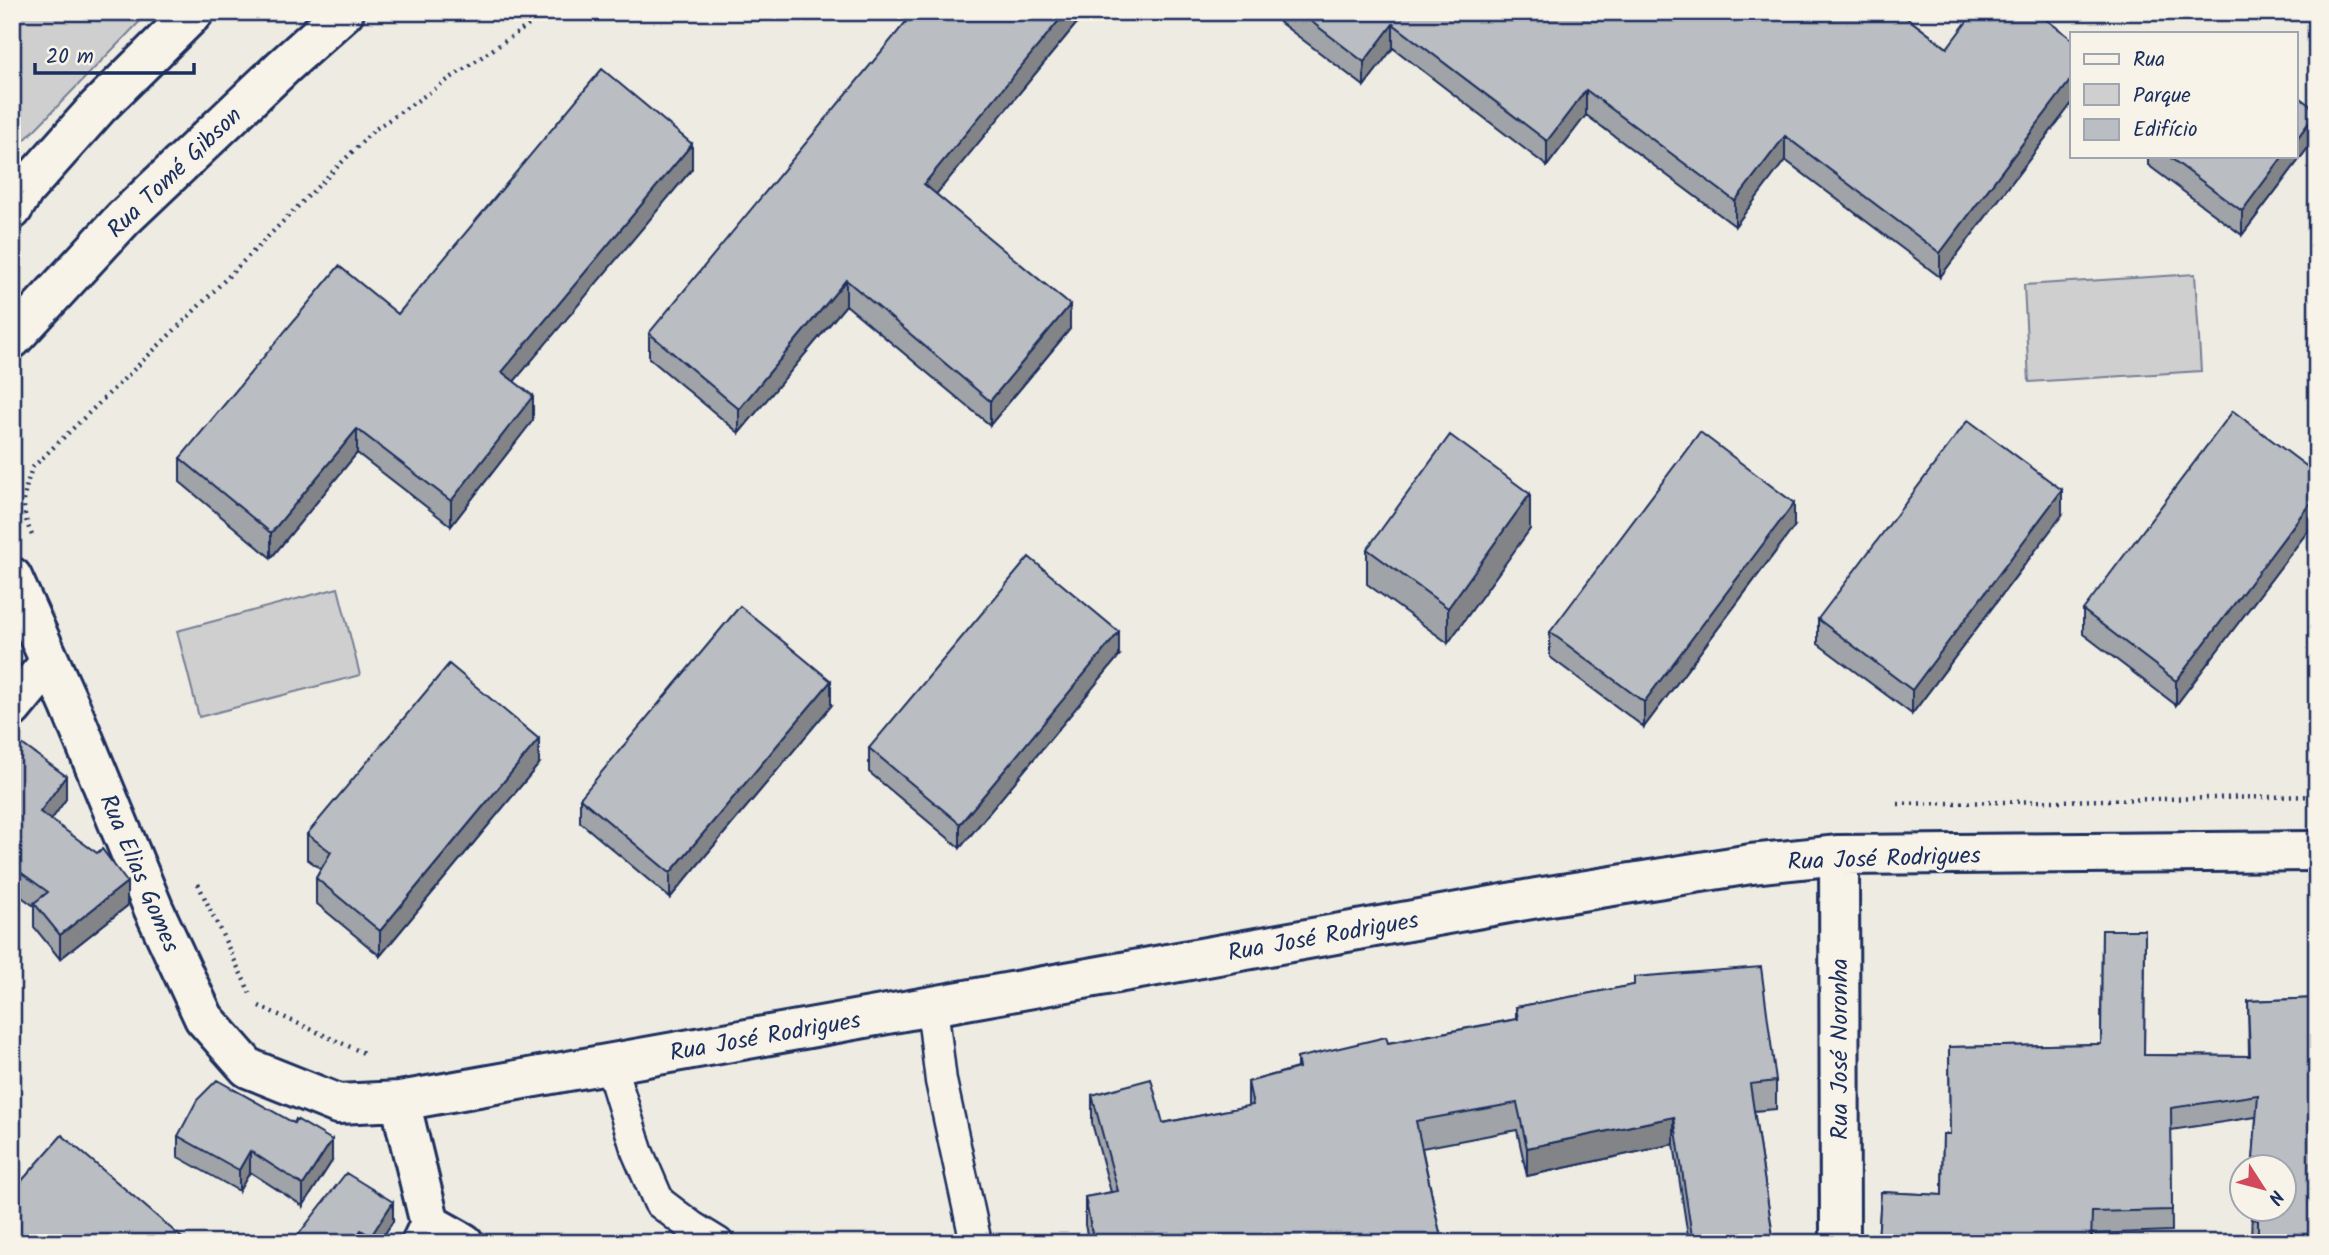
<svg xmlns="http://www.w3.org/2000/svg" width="2329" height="1255" font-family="Kalam,sans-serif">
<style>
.green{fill:#cfcfcf;stroke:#757f96;stroke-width:2}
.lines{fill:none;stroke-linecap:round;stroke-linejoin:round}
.service-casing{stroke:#1b2f5e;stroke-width:35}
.minor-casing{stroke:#1b2f5e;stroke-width:44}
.tertiary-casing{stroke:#1b2f5e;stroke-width:44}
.path{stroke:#1b2f5e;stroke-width:4.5;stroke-dasharray:2 5;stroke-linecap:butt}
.service{stroke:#f7f3e8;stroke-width:30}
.minor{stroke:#f7f3e8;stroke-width:38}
.tertiary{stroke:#f7f3e8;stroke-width:38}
.wall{fill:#a0a3a7;stroke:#1b2f5e;stroke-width:2}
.shaded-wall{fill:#828488;stroke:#1b2f5e;stroke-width:2}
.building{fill:#babdc2;stroke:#1b2f5e;stroke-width:2}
.labels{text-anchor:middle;stroke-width:5;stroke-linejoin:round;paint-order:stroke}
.street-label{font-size:24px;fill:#1b2f5e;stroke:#f7f3e8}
</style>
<rect width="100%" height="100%" fill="#eeebe2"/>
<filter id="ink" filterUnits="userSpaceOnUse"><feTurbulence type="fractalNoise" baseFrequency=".0143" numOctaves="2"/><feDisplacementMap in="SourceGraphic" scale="14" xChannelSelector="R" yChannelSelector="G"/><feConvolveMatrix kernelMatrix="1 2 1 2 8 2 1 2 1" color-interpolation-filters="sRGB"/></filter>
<g filter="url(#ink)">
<path class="green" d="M12,12H149L12,153Z
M2195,274L2201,371L2029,382L2024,285Z
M338,588L360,675L199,717L177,631Z"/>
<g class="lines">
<g class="service-casing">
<path id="service" d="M932,1006L941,1081L976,1243
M610,1063L637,1151L659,1202L692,1227L718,1243"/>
</g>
<g class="minor-casing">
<path id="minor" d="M12,210L25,189L98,107L194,12
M12,577L70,706L154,910L204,1018L248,1068L338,1104L400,1101L1537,898L1751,864L1839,855L2317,851
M12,708L50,662
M1839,855L1840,1243
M400,1101L430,1224L421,1243
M430,1224L464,1243"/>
</g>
<g class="tertiary-casing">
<path id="tertiary" d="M12,339L123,219L284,66L344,12"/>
</g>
<path class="path" d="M32,535C20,510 23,494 32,468L186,319L374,130L548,12
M1898,804L2317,796
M198,884L252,997
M259,1006L366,1054"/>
<use href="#service" class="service"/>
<use href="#minor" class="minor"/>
<use href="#tertiary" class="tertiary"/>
</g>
<path class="wall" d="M1086,12L936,194L1070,329L990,425L846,305L739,433L649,358V333Z
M1270,12H1899L1947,48L2072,39V103L1940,277L1785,160L1735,226L1586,115L1547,166L1393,48L1364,86L1270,15Z
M2317,112V136L2242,235L2148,165V156H2296Z
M692,169L514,381L533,420L451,526L357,453L271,558L180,482V458L398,314Z
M2317,474V519L2176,705L2083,634V610Z
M2062,515L1912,714L1818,644V619Z
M1794,527L1644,727L1550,657V632Z
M1530,529L1448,643L1367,584V549Z
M1119,656L960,848L869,772V748Z
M831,706L670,898L580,822V798Z
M12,737L66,799L51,820L127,906L60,959L34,927V906L12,890Z
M539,764L380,956L316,903V878L321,869L307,859V834Z
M2102,930H2145L2144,1055L2249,1056L2248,1001L2317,998V1243H2258V1242L2251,1241L2252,1209H2284V1167H2253L2256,1117L2171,1130L2172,1231L2092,1234V1243H1878L1881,1192L1942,1195L1943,1134H1950L1949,1047L2101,1044Z
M1634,977L1776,1081V1109L1754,1111L1774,1243H1689L1674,1144L1527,1176L1517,1130L1422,1148L1442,1243H1089L1085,1225V1197L1111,1192L1092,1123V1095L1163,1123L1248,1106V1082L1297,1068V1058L1388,1043L1516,1019V1007L1634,985Z
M178,1136L332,1161L303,1206L250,1172L239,1191L178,1157Z
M393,1221L379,1243H292Z"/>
<path class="shaded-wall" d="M1066,12H1086L924,209V184Z
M1393,24V48L1364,86V62Z
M2072,78V103L1940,277V253Z
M1586,90V115L1547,166V141Z
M2317,112V136L2242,235V211L2283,156H2296V140Z
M1785,136V160L1735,226V201Z
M692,144V169L502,396V372Z
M846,280V305L739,433V409Z
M1070,305V329L990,425V401Z
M533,396V420L451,526V501Z
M357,429V453L271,558V533Z
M2062,490V515L1912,714V690Z
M1530,494V529L1448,643V608Z
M2317,494V519L2176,705V681Z
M1794,503V527L1644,727V702Z
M16,629V653L12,659V635Z
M1119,632V656L960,848V824Z
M831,681V706L670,898V873Z
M539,739V764L380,956V931Z
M66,776V799L40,836V812Z
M127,882V906L60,959V935Z
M1674,1117V1144L1527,1176V1148Z
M332,1140V1161L303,1206V1185Z
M250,1151V1172L239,1191V1170Z
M393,1202V1221L379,1243H371V1236Z
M361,1230V1243H352Z"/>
<path class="building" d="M914,12H1066L924,184L1070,305L990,401L846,280L739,409L649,333Z
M1299,12H1899L1947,48L1974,12H2036L2072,39V78L1940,253L1785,136L1735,201L1586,90L1547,141L1393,24L1364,62Z
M602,69L692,144L502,372L533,396L451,501L357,429L271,533L180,458L339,266L398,314Z
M2296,95L2317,111L2296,140Z
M2168,156H2283L2242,211Z
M2233,411L2317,474V494L2176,681L2083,610Z
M1968,420L2062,490L1912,690L1818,619Z
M1700,432L1794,503L1644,702L1550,632Z
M1450,435L1530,494L1448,608L1367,549Z
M1029,557L1119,632L960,824L869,748Z
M740,606L831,681L670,873L580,798Z
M12,626L16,629L12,635Z
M449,664L539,739L380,931L316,878L331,852L307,834Z
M12,737L66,776L40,812L97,853L102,849L127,882L60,935L34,903L48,892L12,866Z
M2102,930H2145L2144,1055L2250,1056L2248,1001L2317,998V1243H2258V1220L2251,1219L2252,1209H2284V1167H2257L2258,1159H2253L2258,1095L2171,1108L2172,1210L2092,1212L2091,1243H1878L1881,1192L1942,1195L1943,1134H1950L1949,1047L2101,1044Z
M1761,967L1776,1081L1750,1084L1774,1243H1693L1674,1117L1527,1148L1517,1103L1416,1121L1442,1243H1094L1085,1197L1118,1191L1092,1095L1151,1079L1163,1123L1253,1105L1248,1082L1299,1068L1297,1058L1386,1037L1388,1043L1518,1019L1516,1007L1634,985V977Z
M217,1080L294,1123L296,1119L332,1140L303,1185L250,1151L239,1170L178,1136L197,1100Z
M62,1135L188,1243H12V1192Z
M346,1173L393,1202L371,1236L361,1230L352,1243H292Z"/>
</g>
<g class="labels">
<g class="street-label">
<text transform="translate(174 172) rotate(-44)" y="8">Rua Tomé Gibson</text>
<text transform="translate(1884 858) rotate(-2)" y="8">Rua José Rodrigues</text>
<text transform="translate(140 873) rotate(67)" y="8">Rua Elias Gomes</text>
<text transform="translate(1323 936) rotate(-10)" y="8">Rua José Rodrigues</text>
<text transform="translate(765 1036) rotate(-10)" y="8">Rua José Rodrigues</text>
<text transform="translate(1839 1049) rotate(-90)" y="8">Rua José Noronha</text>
</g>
</g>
<rect width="2329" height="1255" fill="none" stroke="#f7f3e8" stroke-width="42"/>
<rect x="21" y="21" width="2287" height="1213" fill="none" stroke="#1b2f5e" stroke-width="2.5" filter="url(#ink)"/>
<rect x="2070" y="32" width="228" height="126" fill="#f7f3e8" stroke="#9fa5b1" stroke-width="2"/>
<rect x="2084" y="54" width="35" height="10" fill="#f7f3e8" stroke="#9fa5b1" stroke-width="2"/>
<text x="2133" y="66" font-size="21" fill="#1b2f5e">Rua</text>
<rect x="2084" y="84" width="35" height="21" fill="#cfcfcf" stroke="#9fa5b1" stroke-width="2"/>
<text x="2133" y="102" font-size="21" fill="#1b2f5e">Parque</text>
<rect x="2084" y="119" width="35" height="21" fill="#babdc2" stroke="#9fa5b1" stroke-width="2"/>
<text x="2133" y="136" font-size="21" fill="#1b2f5e">Edifício</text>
<g transform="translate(2263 1188) rotate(126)"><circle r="33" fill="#f7f3e8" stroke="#9fa5b1" stroke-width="2"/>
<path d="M0-5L12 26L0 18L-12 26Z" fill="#d1495b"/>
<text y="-10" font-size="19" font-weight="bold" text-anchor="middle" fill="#1b2f5e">N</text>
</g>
<path d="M35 63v10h159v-10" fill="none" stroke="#1b2f5e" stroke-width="3.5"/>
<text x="46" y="63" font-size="21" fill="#1b2f5e" stroke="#f7f3e8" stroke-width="5" paint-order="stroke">20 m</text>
</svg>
